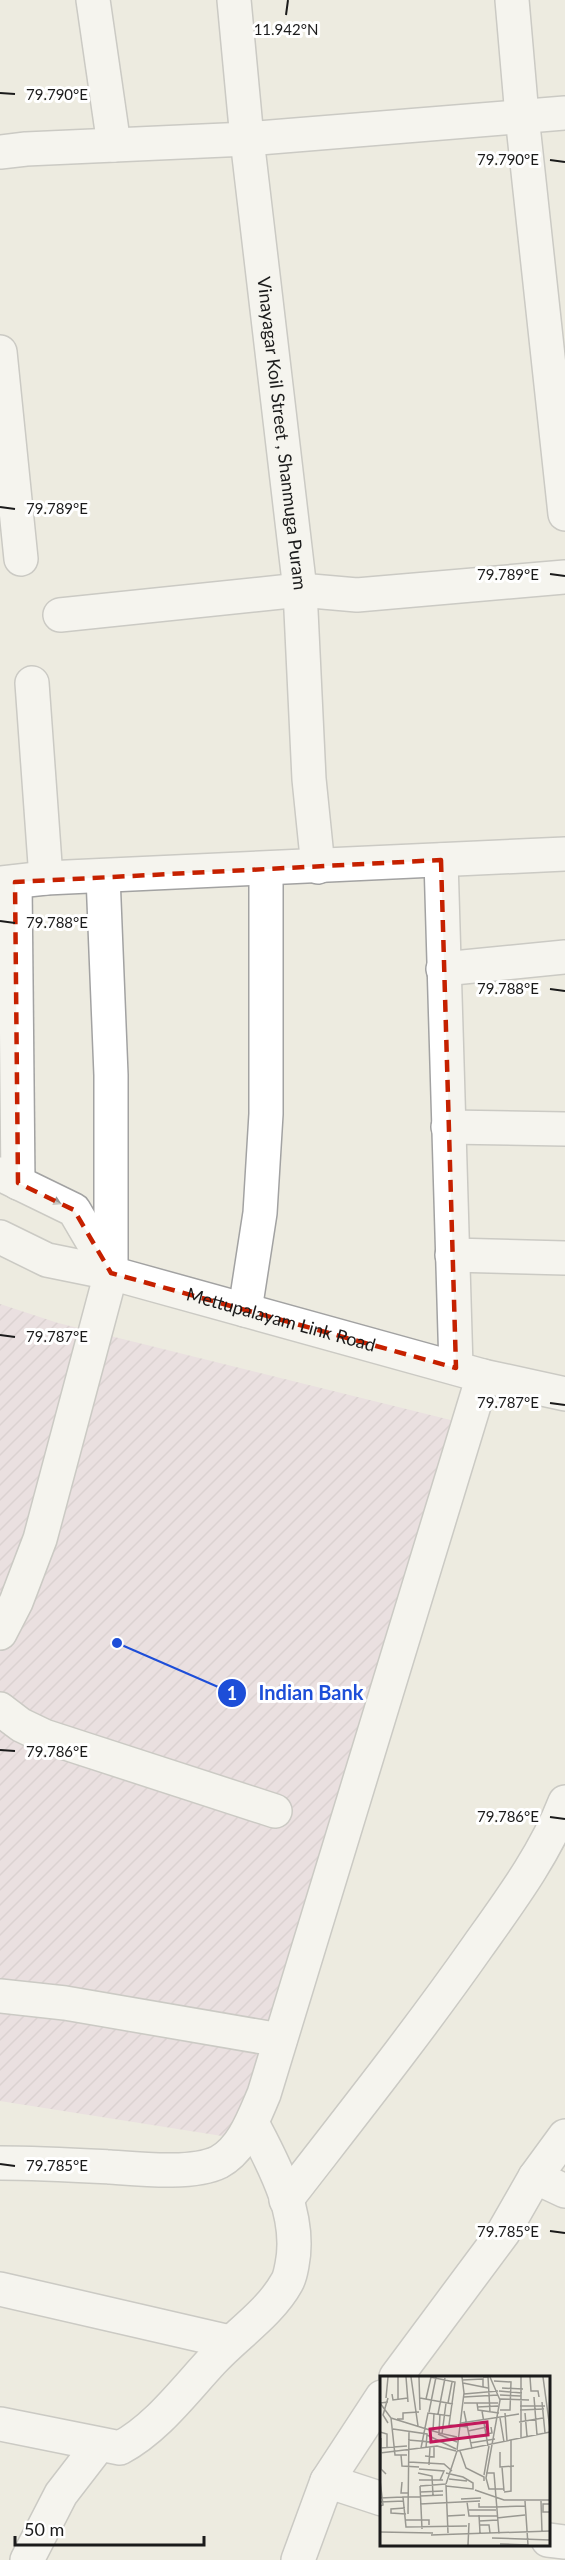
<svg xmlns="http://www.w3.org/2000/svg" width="565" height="2560" font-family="Lato,sans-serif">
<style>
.industrial{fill:url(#industrial-furrows)}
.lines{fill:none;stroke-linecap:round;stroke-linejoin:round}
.minor-casing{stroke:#a2a2a2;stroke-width:36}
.minor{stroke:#fff;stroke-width:33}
.oneway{fill:#989898}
.marked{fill:none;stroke:#c62100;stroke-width:4.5;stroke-dasharray:12 8;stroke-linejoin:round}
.ticks{fill:none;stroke:#1b1b1b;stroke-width:2}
.labels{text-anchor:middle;stroke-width:6;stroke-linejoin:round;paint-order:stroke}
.street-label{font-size:18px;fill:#1b1b1b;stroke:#fff}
.inset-road{fill:none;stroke:#999891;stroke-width:1.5}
.view{fill:#c2185b;fill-opacity:0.15;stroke:#c2185b;stroke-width:3}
.inset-edge{fill:none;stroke:#1b1b1b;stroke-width:3}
.ticks-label{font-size:15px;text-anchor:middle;fill:#1b1b1b;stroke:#fff;stroke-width:6;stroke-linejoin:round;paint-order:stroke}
.leader{fill:none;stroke:#1d4ed8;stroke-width:2}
.callout-dot{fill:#1d4ed8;stroke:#fff;stroke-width:2}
.mark-label{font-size:18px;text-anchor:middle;font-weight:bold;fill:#fff}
.callout-label{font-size:20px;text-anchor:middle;font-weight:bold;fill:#1d4ed8;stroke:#fff;stroke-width:6;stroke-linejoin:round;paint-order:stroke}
</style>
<defs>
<pattern id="industrial-furrows" width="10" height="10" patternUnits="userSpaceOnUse" patternTransform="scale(1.5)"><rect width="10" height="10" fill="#e6d2df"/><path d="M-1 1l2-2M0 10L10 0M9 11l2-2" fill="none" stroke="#c5b4bf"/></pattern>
</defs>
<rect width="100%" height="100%" fill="#edebe0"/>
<path class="industrial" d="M0,1304L58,1323L467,1424L254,2141L0,2101Z"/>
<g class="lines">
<g class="minor-casing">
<g id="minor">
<path d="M93,0L114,145"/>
<path id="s1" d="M234,0L247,139L300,590L309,779L318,867"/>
<path d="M512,0L522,116L565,514"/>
<path d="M0,152L26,149L247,139L565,113"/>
<path d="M0,352L21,559"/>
<path d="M60,615L300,590L357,595L565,577"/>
<path d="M32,683L46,878"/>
<path d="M441,860L456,1368"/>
<path d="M15,882L18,1183"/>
<path d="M0,883L46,878L565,854"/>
<path d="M443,969L565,957"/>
<path d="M448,1127L565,1129"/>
<path d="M0,1174L74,1210L111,1273"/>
<path id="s2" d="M0,1237L47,1260L111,1273L483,1376L565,1394"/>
<path d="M452,1255L565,1258"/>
<path d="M245,1310L260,1213L266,1114V869"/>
<path d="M0,1633L16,1602L40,1539L111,1273V1075L103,876"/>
<path d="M0,1709L21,1725L44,1736L275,1811"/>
<path d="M0,1996L65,2003L280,2040"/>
<path d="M0,2163C37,2163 73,2165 110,2167C139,2169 193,2175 219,2162C243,2149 254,2117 264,2094L483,1376"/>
<path d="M535,2177L565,2191"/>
<path d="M286,2200C351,2116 417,2033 478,1946C510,1901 545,1854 565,1802"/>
<path d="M0,2289L230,2342"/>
<path d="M396,2377L503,2233L535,2177L565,2136"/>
<path d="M0,2424L120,2448C157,2428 184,2391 212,2361C236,2335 270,2313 287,2282C290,2277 291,2270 292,2265C302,2215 274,2165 252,2123"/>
<path d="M327,2481L382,2499"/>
<path d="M548,2540L565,2542"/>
<path d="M27,2560L61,2494L98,2446"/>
<path d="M298,2560L327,2481L382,2397"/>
</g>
</g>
<use href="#minor" class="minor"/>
</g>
<defs><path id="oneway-solid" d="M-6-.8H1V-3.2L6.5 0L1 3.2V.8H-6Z" transform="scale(1.5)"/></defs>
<use class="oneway" href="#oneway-solid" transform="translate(53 1200) rotate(26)"/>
<path d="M0 0H565V2560H0ZM441,860L456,1368L111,1273L74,1210L18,1183L15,882Z" fill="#edebe0" fill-opacity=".55" fill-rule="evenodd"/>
<path class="marked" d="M441,860L456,1368L111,1273L74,1210L18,1183L15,882Z"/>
<path class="ticks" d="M286,15L288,0M0,93L15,94M550,160L565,162M0,507L15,509M550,574L565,576M0,921L15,923M550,989L565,991M0,1335L15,1337M550,1403L565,1405M0,1750L15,1751M550,1817L565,1819M0,2164L15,2166M550,2231L565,2233"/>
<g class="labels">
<g class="street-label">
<text dy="6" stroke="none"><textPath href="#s1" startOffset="436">Vinayagar Koil Street , Shanmuga Puram</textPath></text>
<text dy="6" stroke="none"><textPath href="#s2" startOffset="294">Mettupalayam Link Road</textPath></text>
</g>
</g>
<g transform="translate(380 2376)">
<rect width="170" height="170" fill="#edebe0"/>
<path class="inset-road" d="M18,1V24M26,1L28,26M31,1L38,50M39,1L40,34M50,1L75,6L69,49L88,51M103,1H108L110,36M110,1L120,24L106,102L109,113H124M141,1V62M150,1L151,15H158L159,21M163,1L170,53M82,4L103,3V11M114,5L131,6L130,34H120M83,7L108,12M122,12L143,13M119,15L142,17M12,18L13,24L28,22M84,18L118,15M120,19L141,20M84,21L118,19M154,21L157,59M6,22L8,1M8,22L3,39L8,47M40,22L73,28M46,23L51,1M120,23L149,24M8,26L0,27L11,42L15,79H27M162,26L165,57M68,27L72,6M84,27H118M97,27L98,34L119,37M140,30H165M97,31L118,30M140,34L164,33M84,35L92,73M102,35L108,70M49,36L56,1M54,37L53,55L60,57M125,37L127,65M145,37L147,60M58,38L65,2M60,38L59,57L77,61M11,42L53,55M120,42L124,66M17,43H23V37L39,36M139,46L163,42M81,47L139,38M13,53L47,58L46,72M88,55L107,51M0,56L7,58V71M58,58L77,66M62,58L66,27M47,59L76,73M1,62V93L6,98M88,62L112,57L111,51M28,64L52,66M90,67L115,63M0,72L27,70M41,72L48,37L71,40M77,74L84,17L82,1M77,75L170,56M80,75L86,92L104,101V105M120,76V91L134,90M0,77L57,70L76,75M21,79L22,90L39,91M45,80L54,81V71M29,86L64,88L72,95M49,89L50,71M122,91L124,115M39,93L64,95L60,104M38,97L52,100L53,119M106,97H114L119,158M104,99L109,70M69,103L87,105M0,104L3,129L0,130M39,104H63M22,106L21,117H28M66,108L77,75M66,109L68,157M40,110L42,153M40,110L66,108M66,110L93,113V107L83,101L66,97M95,114L124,124H170M40,116L63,115M124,116L131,115V64M40,120L63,119M40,121H23L26,151L87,150M0,122L23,121M81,123L101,122M161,125L162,156M0,126L24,125M87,126L89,140H117M99,127V131H116M40,128L100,125M170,128H163V136H170M116,131L145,130M25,132L11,133V137L26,138M89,134H116M28,138L29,55M99,139L100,157M67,140L85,139M117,142L145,139M26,144H49V149M99,145L118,144M99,149H109L110,157M0,156L53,157M51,159L170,155M112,162L170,164M120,168L148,169L145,125M88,169L89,147"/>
<path class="view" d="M107,46L108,59L51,66L50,53Z"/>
<rect width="170" height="170" class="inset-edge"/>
</g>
<g class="ticks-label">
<text x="286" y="35">11.942°N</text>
<text x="57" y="100">79.790°E</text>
<text x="508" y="165">79.790°E</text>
<text x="57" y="514">79.789°E</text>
<text x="508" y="580">79.789°E</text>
<text x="57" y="928">79.788°E</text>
<text x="508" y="994">79.788°E</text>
<text x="57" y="1342">79.787°E</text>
<text x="508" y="1408">79.787°E</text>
<text x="57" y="1757">79.786°E</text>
<text x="508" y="1822">79.786°E</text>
<text x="57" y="2171">79.785°E</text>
<text x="508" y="2237">79.785°E</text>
</g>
<path class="leader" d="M117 1643L232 1693"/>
<g class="callout-dot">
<circle cx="117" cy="1643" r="6"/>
<circle cx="232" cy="1693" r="15"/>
</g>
<g class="mark-label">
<text x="232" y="1700">1</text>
</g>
<g class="callout-label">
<text x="311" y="1700">Indian Bank</text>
</g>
<path d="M15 2536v9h189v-9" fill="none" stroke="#1b1b1b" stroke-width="3"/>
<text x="24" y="2536" font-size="18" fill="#1b1b1b" stroke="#ffffff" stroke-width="4.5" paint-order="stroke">50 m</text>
</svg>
